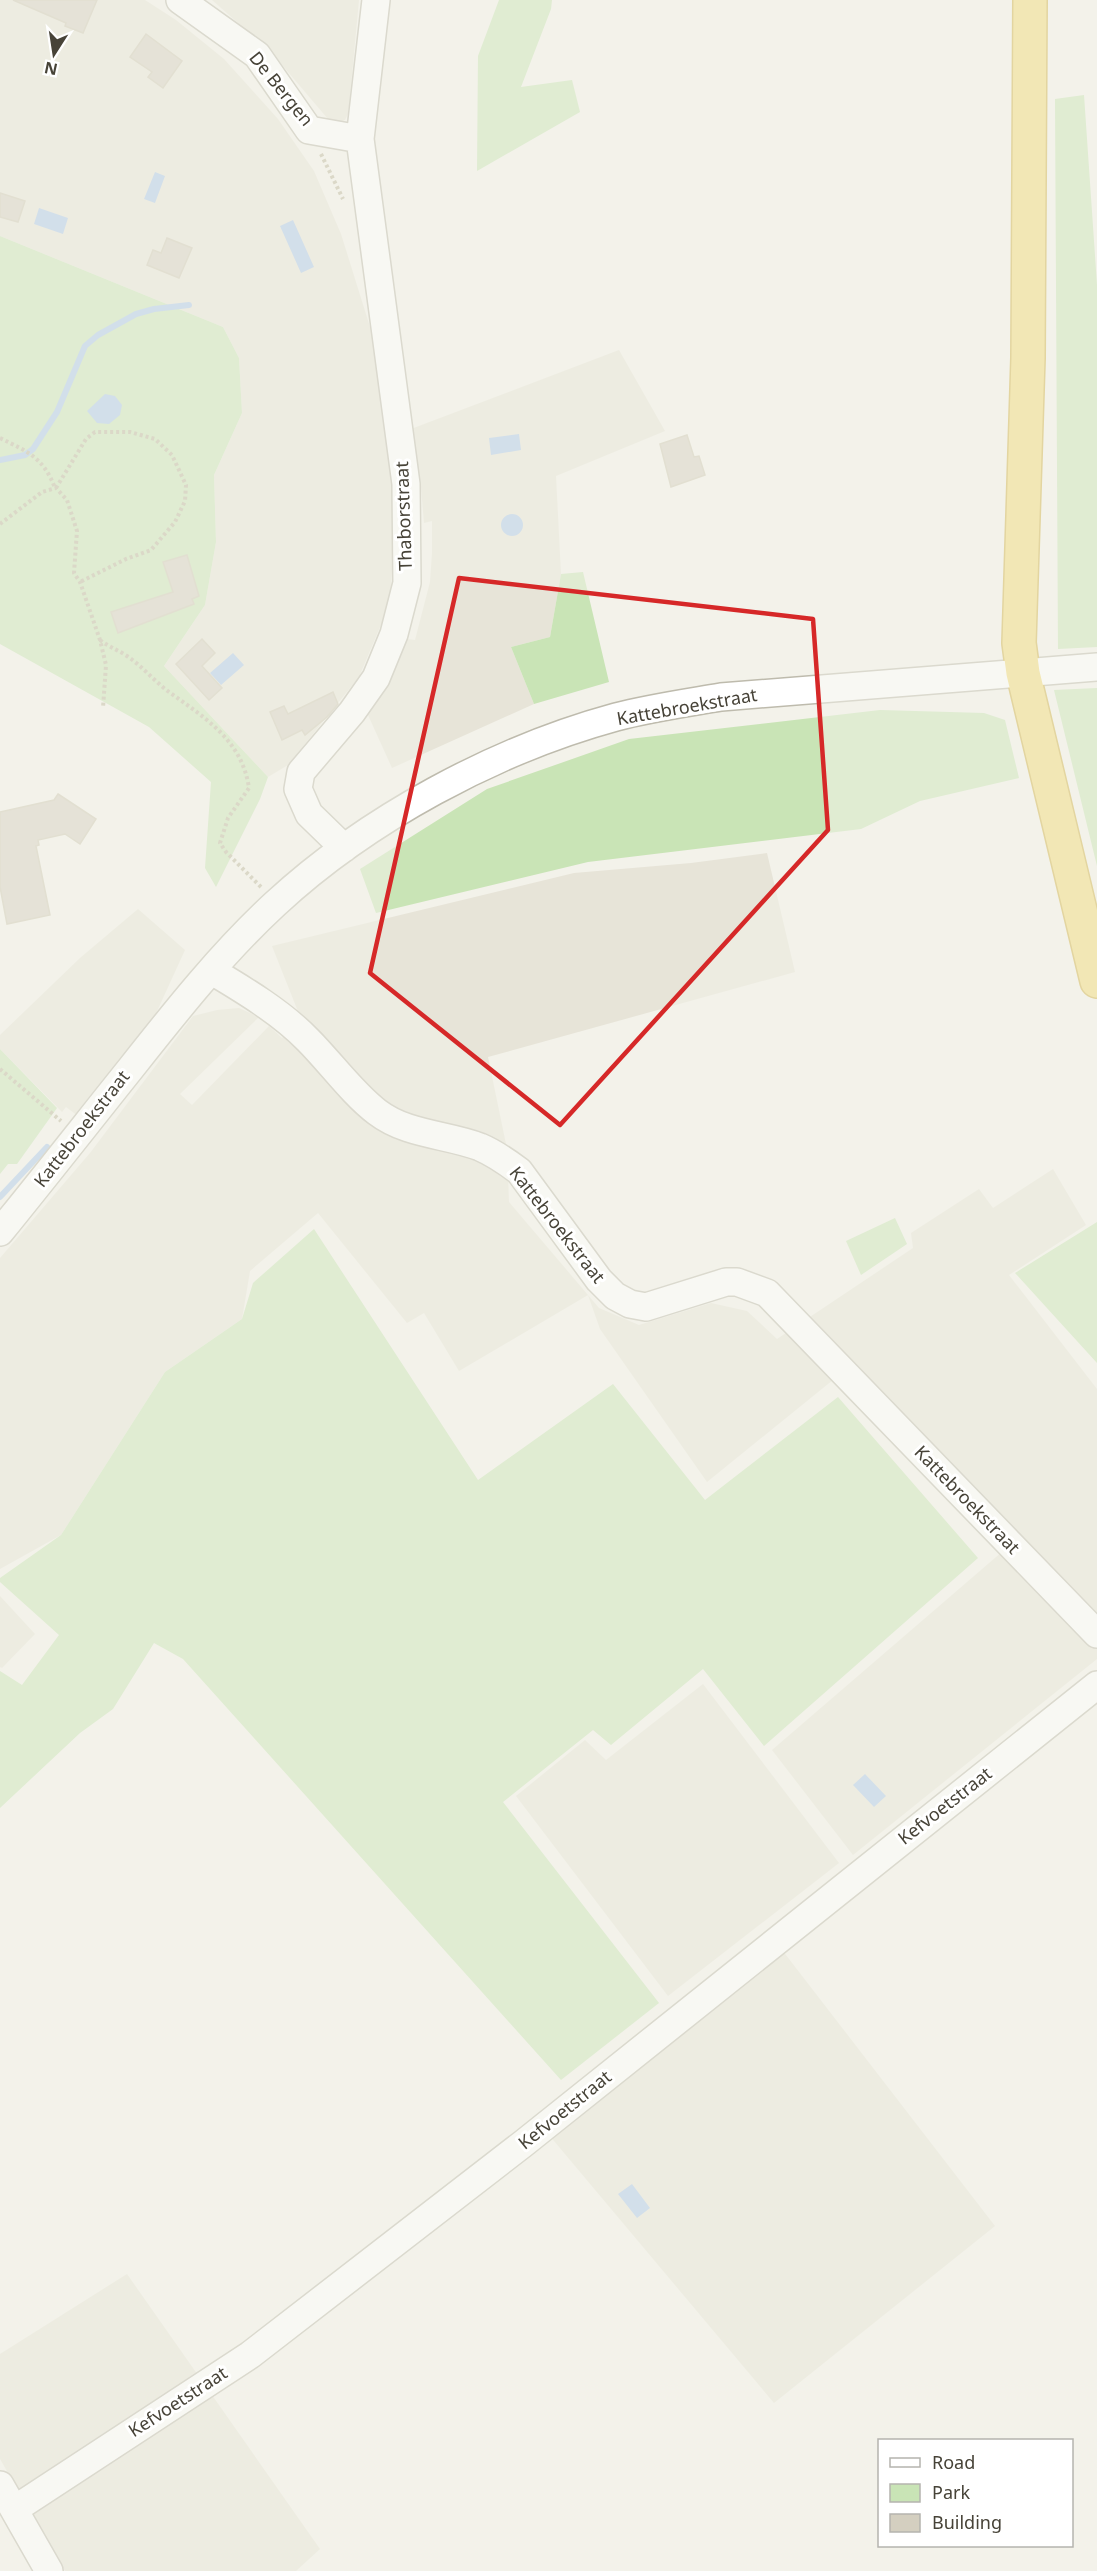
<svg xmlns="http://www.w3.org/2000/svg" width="1097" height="2571" font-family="'Noto Sans',sans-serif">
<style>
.residential{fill:#e7e4d8}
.green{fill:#c9e4b6}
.water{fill:#acc8ea}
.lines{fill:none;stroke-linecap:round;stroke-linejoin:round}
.stream{stroke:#acc8ea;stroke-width:6}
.building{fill:#d4cfc0;stroke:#cec8b4;stroke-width:1.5}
.minor-casing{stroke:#bebbad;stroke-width:30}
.highway-casing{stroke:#d0b147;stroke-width:36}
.path{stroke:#bfb89f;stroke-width:4;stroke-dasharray:3 3;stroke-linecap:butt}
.minor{stroke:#fff;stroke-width:27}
.highway{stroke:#f2da77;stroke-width:33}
.marked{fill:none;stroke:#d62828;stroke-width:4.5;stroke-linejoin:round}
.labels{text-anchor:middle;stroke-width:6;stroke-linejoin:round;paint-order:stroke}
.street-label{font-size:18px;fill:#474338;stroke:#fff}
</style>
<rect width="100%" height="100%" fill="#f3f2ea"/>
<path class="residential" d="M0,0H145L176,20L224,59L278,119L314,171L341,234L370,327L373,328L385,417L395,523L391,586L383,620L359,677L288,765L268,777L164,666L205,605L216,542L214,475L242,413L239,358L223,327L0,236Z
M212,0H359L350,96L348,114L345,120L340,122L328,119L271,52Z
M619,350L665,431L556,476L561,574L550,637L511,647L534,704L392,768L368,715L400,638L415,640L430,582L432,553V521L424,523L420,476H416L414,432L411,429Z
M767,853L795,972L488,1057L507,1149L509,1202L599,1308L639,1325L711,1303L747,1311L777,1339L913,1248L911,1233L979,1189L993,1208L1053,1169L1086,1225L1009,1275L1097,1389V1659L853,1855L772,1750L1010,1545L844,1371L707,1482L600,1329L588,1295L459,1371L424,1313L407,1323L318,1213L250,1271L242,1319L165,1372L61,1535L0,1569V1258L90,1153L193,1016L217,1010L239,1008L259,1017L180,1094L192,1105L269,1026L282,1038L301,1019L272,946L574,873L691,863Z
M138,909L185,950L153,1020L78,1116L66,1107L62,1112L0,1049V1035L80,958Z
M0,1596L35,1634L2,1668L0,1667Z
M703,1684L839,1863L668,1996L516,1796L585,1740L606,1760Z
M779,1946L995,2226L774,2403L549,2135Z
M127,2274L320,2549L296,2571H65L0,2459V2354Z"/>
<path class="green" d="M499,0H552L551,9L521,87L572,80L580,112L477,171L478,56Z
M1084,95L1097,285V647L1058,649L1055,99Z
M0,236L223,327L239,358L242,413L214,475L216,542L205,605L164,666L268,777L260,799L216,887L205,868L211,782L149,727L0,644Z
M583,572L609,682L534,704L511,647L550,637L561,574Z
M1097,688V866L1054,690Z
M880,710L984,713L1005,720L1019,778L920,801L861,829L588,862L376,913L360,869L487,789L629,739Z
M0,1049L57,1108L17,1164H8L0,1174Z
M895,1218L907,1244L861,1275L846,1241Z
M1097,1222V1363L1015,1273Z
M314,1229L478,1480L613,1384L705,1500L838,1397L978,1558L764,1746L703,1669L611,1745L593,1730L503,1802L659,2003L561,2080L183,1659L154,1643L113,1709L80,1733L0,1808V1671L22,1685L59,1635L0,1582V1578L61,1535L165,1372L242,1319L253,1283Z"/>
<path class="water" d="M155,172L165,176L155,203L144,199Z
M39,208L68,218L63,234L34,224Z
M293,220L314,267L301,273L280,226Z
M105,394L115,396L122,405L120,415L109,424L97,423L87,411Z
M519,434L521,450L491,455L489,438Z
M501 525a11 11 0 1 1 22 0a11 11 0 1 1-22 0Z
M233,653L244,665L221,685L210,673Z
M865,1774L886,1796L874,1807L853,1785Z
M632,2184L650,2208L637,2218L618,2194Z"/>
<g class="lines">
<path class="stream" d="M0,460L25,455L33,449L57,412L85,346L98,335L136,314L154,309L189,305
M0,1197L47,1147"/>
</g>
<path class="building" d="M13,0H97L83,33L65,26L66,23Z
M146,34L182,61L163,88L148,77L152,72L130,57Z
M0,193L25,201L18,222L0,217Z
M167,238L192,248L179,278L147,265L153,250L161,253Z
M687,435L694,457L699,456L705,475L671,487L660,444Z
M187,555L199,596L192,599L194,604L118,633L111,612L173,592L163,562Z
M202,639L215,653L202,666L222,688L209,700L176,664Z
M333,692L338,704L327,717L305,735L302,730L282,740L270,712L284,706L288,714Z
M58,794L96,819L80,844L65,834L38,840L39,845L36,846L50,915L7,924L0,887V812L54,800Z"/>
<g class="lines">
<g class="minor-casing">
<path id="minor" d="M180,0L257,55L309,130L360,139
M344,848L309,814L298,789L301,772L352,712L376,678L394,634L407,583L406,484L360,139L376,0
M212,971C244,990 282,1013 308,1040C330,1062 353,1094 377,1112C407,1135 446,1134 480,1147C494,1153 507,1162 519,1171L599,1280L615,1296L630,1304L646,1307L726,1282H737L767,1293L1097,1634
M0,1232C44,1178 87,1123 131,1068C176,1011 222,953 275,904C367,819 495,750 616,717C650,708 686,703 721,697L1097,667
M0,2485L49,2571
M15,2509L250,2355L524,2143L1097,1685"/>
</g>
<g class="highway-casing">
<path id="highway" d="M1030,0L1028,358L1019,643L1023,673L1097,981"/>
</g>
<path class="path" d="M321,154L343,199
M0,438C28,452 43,457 55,488
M56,488L86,439L95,432H130L155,439L172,455L186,485L185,501L175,522L151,550L126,559L80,582
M0,524L42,492L56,488L67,500L77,531L74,573L80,582L100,640L106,665L103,708
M100,640C109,647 118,650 127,656C142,666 154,681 169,692C205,718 242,740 249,788L228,818L220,843L226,852L261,887
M0,1069L61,1121"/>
<use href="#minor" class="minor"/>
<use href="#highway" class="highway"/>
</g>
<path d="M0 0H1097V2571H0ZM459,578L813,619L828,830L560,1125L370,973Z" fill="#f3f2ea" fill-opacity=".55" fill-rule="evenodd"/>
<path class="marked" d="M459,578L813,619L828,830L560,1125L370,973Z"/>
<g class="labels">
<g class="street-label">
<text transform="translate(281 89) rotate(51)" y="6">De Bergen</text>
<text transform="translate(404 516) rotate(-92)" y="6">Thaborstraat</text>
<text transform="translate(687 707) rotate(-10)" y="6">Kattebroekstraat</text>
<text transform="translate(82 1129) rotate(-52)" y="6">Kattebroekstraat</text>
<text transform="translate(557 1225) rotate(52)" y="6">Kattebroekstraat</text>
<text transform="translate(967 1500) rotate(46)" y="6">Kattebroekstraat</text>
<text transform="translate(945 1806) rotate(-38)" y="6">Kefvoetstraat</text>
<text transform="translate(565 2110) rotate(-39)" y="6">Kefvoetstraat</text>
<text transform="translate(178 2402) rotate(-33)" y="6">Kefvoetstraat</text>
</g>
</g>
<rect x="878" y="2439" width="195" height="108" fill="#ffffff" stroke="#b5b4af" stroke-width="1.5"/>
<rect x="890" y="2458" width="30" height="9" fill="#ffffff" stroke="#b5b4af" stroke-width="1.5"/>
<text x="932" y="2469" font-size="18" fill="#474338">Road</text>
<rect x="890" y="2484" width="30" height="18" fill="#c9e4b6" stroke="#b5b4af" stroke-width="1.5"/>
<text x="932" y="2499" font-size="18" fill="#474338">Park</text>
<rect x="890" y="2514" width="30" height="18" fill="#d4cfc0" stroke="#b5b4af" stroke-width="1.5"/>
<text x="932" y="2529" font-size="18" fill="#474338">Building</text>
<g transform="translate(54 54) rotate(192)" stroke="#ffffff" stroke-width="4.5" paint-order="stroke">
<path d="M0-4.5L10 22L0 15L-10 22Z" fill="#474338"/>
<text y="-9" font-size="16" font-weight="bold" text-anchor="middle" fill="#474338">N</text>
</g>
</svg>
